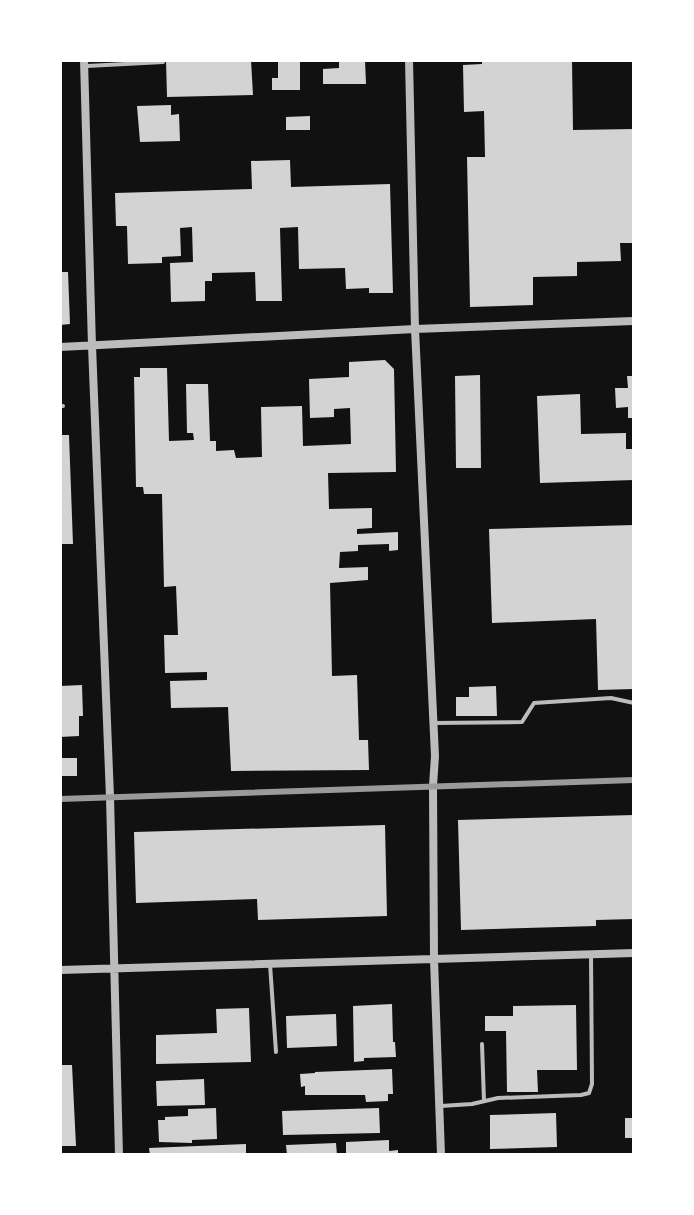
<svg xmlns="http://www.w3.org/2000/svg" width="694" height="1215" font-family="'Archivo Narrow',sans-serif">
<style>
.building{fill:#d3d3d3}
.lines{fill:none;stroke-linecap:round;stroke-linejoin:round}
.service{stroke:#bcbcbc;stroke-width:4}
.minor{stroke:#bcbcbc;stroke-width:8}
.rail{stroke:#9a9a9a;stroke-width:6}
</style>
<rect width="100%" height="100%" fill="#111"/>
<path class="building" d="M166,60H251L253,95L167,97Z
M339,60H365L366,84H323V69L339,68Z
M482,60H572L573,130L634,129V243H620L621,261L577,262V276L533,277V305L470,307L467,157H485L484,111L464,112L463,65L482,64Z
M278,62H300V90H272V78H278Z
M171,105V115L179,114L180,141L140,142L137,106Z
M310,116V130H286V117Z
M290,160L291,187L390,184L393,293H369V288L346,289L345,268L299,269L298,227L280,228L282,301H256L255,272L212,273V281H205V301L171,302L170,263L193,262L192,227L180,228L181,256L162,257V263L128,264L127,226H116L115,193L252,189L251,161Z
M60,272H68L70,324L60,325Z
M385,360L394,369L396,472L328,473L329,509L372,508V528L357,529V534L398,532V550L389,551V544L358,545V551L340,552L339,568L368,567V580L330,583L332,676L357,675L359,740H368L369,770L231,771L228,707L171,708L170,681L207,680V672L165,673L164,635H178L176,586L164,587L162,494H144L143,487H136L134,377H140V368H167L169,441L194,440L193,433H187L186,384H208L210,441H216V451L234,450L236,458L262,457L261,407L302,406L303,446L351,444L350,408L334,409V417L310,418L309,379L349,377V362Z
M480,375L481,468H456L455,376Z
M627,376H634V418H628V407L616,408L615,388H628Z
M580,394L581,434L626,433V449H634V480L540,483L537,396Z
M60,435H69L73,544H60Z
M634,525V689L598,690L596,619L492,623L489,529Z
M82,685L83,716H79V736L60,737V686Z
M496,686L497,716H456V697H469V687Z
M60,758H77V776H60Z
M634,815V919L596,920V926L461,930L458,820Z
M385,825L387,916L258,920L257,899L136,903L134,832Z
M392,1004L393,1042H395L396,1057L364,1058V1061L354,1062L353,1006Z
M576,1005L577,1070H537L538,1092H507L506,1031H485V1016H513V1006Z
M249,1008L251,1062L156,1064V1035L217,1033L216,1009Z
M336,1014L337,1046L287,1048L286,1016Z
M60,1065H72L76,1146H60Z
M392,1069L393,1094H388V1101L366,1102L365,1095H305V1086L301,1087L300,1074L315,1073V1072Z
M204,1079L205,1105L157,1106L156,1081Z
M216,1108L217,1139L192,1140V1143L159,1142L158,1120H165V1117L188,1116V1109Z
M379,1108L380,1133L283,1135L282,1111Z
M556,1113L557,1147L490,1149V1115Z
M625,1118H634V1138H625Z
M389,1140V1151L398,1150V1155H346V1142Z
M336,1143L337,1155H287L286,1145Z
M246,1144V1155H150L149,1148Z"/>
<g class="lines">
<path class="service" d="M87,66L163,62
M60,406H63
M434,723L522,722L534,703L611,698L634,703
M270,964L276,1052
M482,1044L484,1101
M441,1106L472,1104L498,1098L581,1095L589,1093L592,1084L591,955"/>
<path class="minor" d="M84,60L92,346L110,797L119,1155
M409,60L415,329L435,756L433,786L434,959L441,1155
M60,347L415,329L634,321
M60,970L634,953"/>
<path class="rail" d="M60,799L634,780"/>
</g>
<rect width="694" height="1215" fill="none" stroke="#ffffff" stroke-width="124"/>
</svg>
